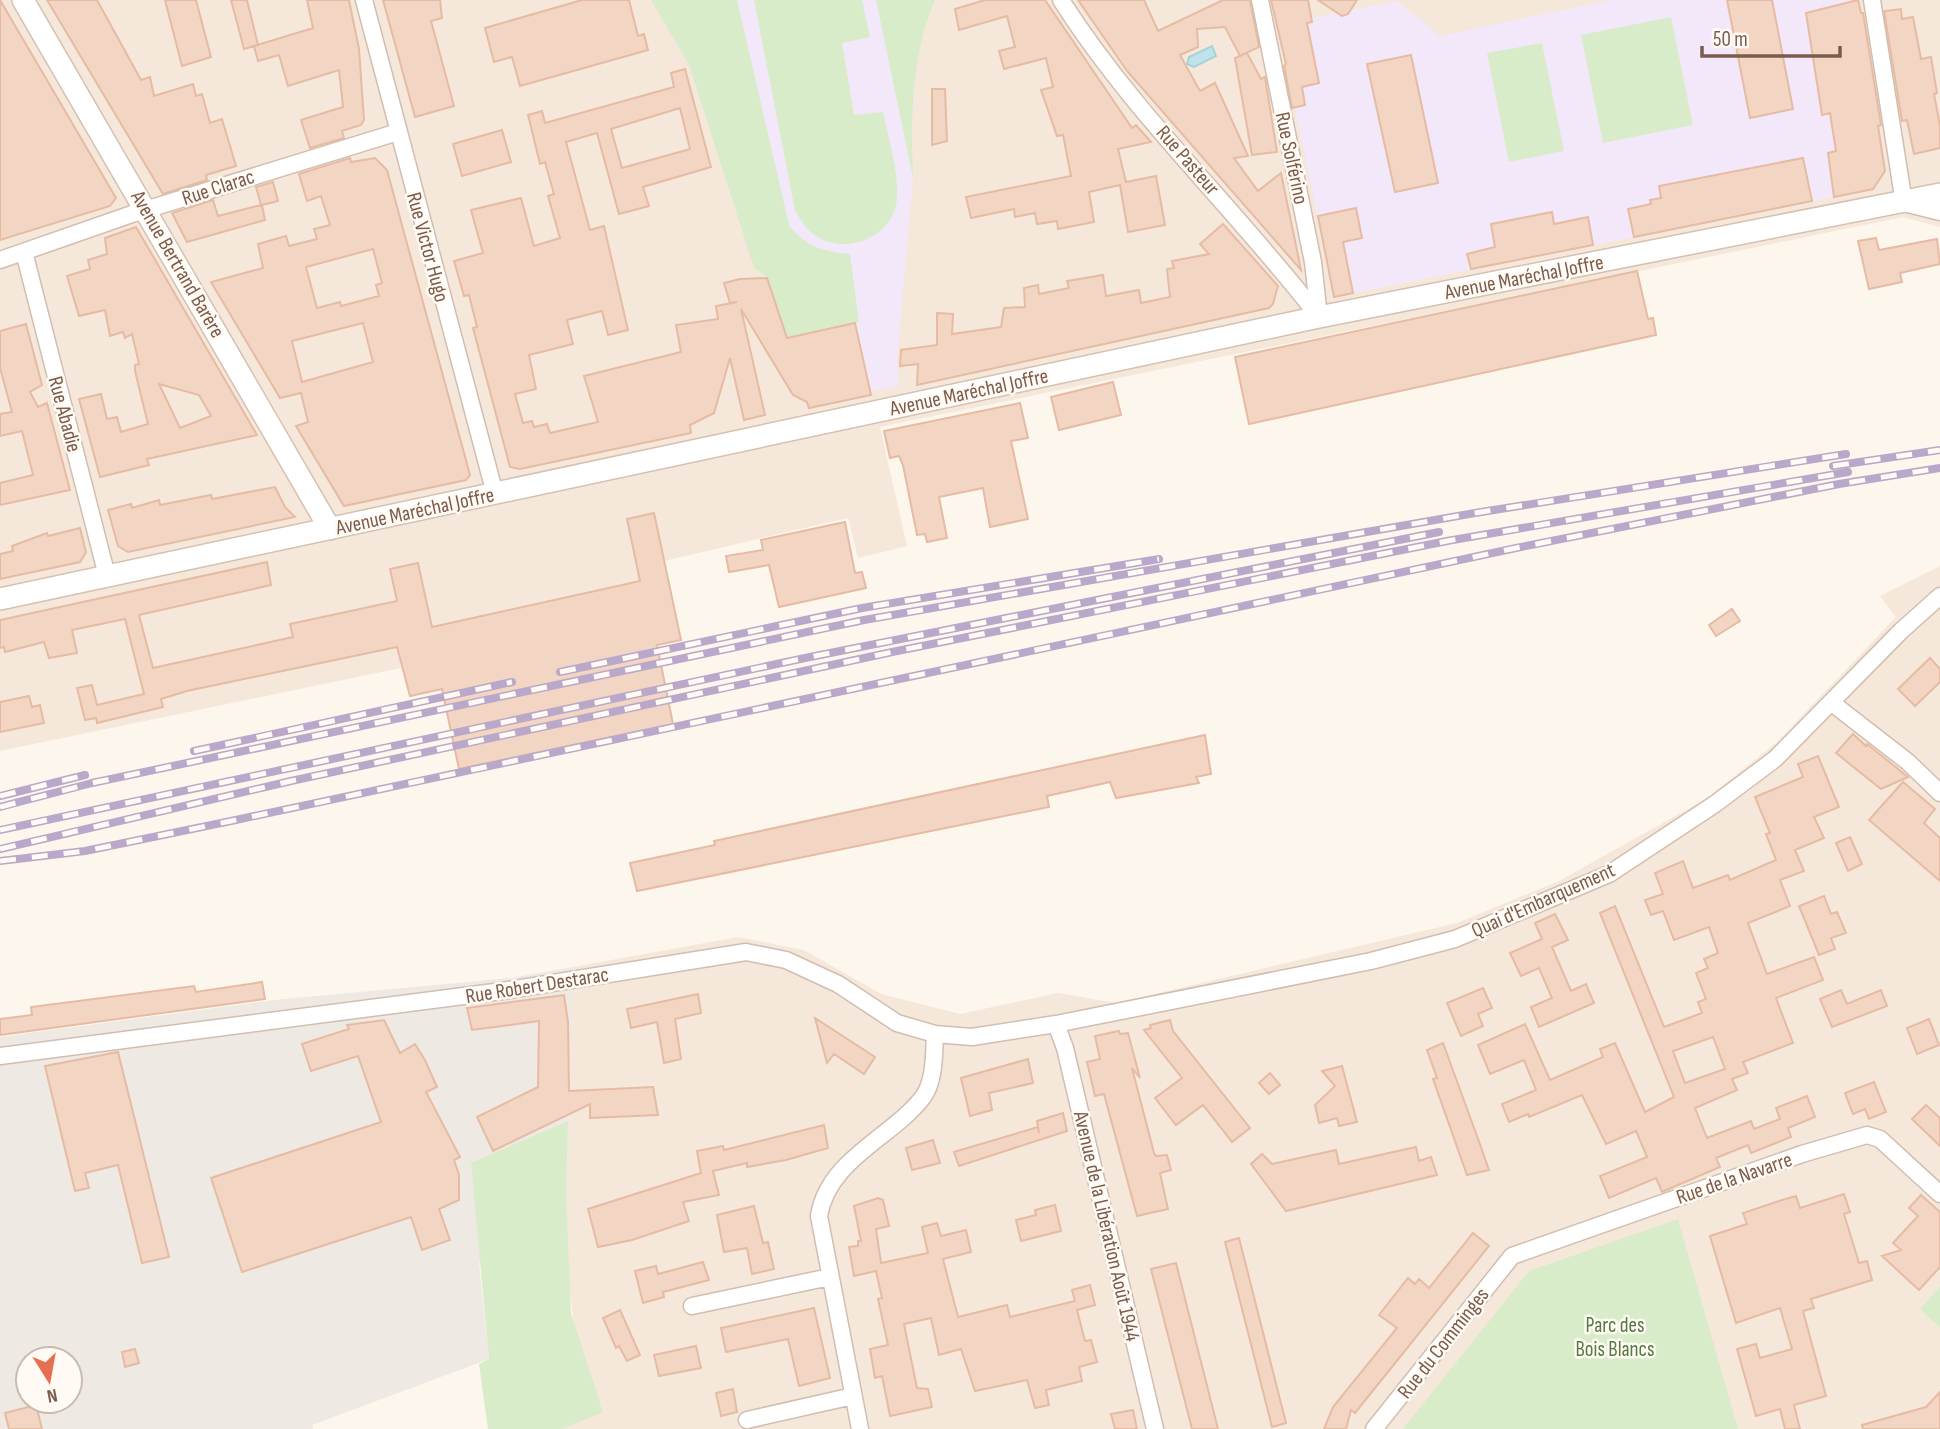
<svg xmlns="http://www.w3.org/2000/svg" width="1940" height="1429" font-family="'Sofia Sans Condensed',sans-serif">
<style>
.residential{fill:#f5e8da}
.industrial{fill:#efe9e4;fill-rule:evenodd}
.education{fill:#f3e8fa}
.green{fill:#d8ecc9}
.water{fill:#bfe3e8;stroke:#a5d3da;stroke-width:2}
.building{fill:#f3d5c3;stroke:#e6bba3;stroke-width:2;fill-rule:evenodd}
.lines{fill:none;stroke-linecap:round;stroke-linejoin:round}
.street-casing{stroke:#d1beb0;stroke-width:19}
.secondary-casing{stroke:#d6c0b0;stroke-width:24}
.street{stroke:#fff;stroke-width:16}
.secondary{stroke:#fff;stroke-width:21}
.rail-casing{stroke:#b9a8c9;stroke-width:8}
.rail{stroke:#fffaf3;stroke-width:5;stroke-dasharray:16;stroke-linecap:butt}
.labels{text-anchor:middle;stroke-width:5;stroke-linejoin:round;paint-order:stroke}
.street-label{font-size:21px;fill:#7a5c4d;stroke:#fffaf3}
.park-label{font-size:21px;fill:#537a41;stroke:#fffaf3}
</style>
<rect width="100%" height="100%" fill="#fdf6ec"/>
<path class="residential" d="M0,0H1940V227L1903,217L880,427L907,546L858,558L848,518L664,561L654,513L627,519L643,595L435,642L418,564L408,651L399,655L401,668L0,751Z
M1940,566V1286L1920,1309L1940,1328V1429H563L603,1411L576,1336L569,1287L566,1191L573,967L738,937L804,950L881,994L960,1014L1058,993L1116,1003L1457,923L1559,881L1704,800L1776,743L1896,617L1880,596Z"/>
<path class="industrial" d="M573,967L567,1226L479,1263L489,1359L312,1425L313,1429H0V1037L274,1000L511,978ZM28,1359H70V1401H28Z"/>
<path class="education" d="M651,0H935L924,24L917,60L911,133L913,178L897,360L899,386L870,391L855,323L786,337L767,277L754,268L689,65Z
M1611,0H1858L1885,171L1873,189L1334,297L1278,25L1397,1L1440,36Z"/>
<path class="green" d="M651,0H737L789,225C805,246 823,252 850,254L859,322L786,337L767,277L754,268L689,65Z
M754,0H862L870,37L842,43L854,115L883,112C888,138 903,184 895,209C885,239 847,253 819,238C808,232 801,221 795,210Z
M876,0H935C911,56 911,118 913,178Z
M1671,17L1693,125L1603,143L1581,35Z
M1542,43L1564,151L1509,162L1487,53Z
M568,1121L566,1191L571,1313L603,1412L563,1429H488L479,1364L489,1359L471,1163Z
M1678,1219L1738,1429H1403L1529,1271Z
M1940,1286V1328L1920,1309Z"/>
<path class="water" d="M1212,46L1216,56L1194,67L1187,64L1189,57Z"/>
<path class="building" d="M0,0L116,198L110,206L0,240Z
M47,0H97L141,80L150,77L154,96L193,84L196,96L202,94L210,123L222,119L236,166L206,175L207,180L163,194Z
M165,0H196L211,57L182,66Z
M231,0H247L258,45L244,49Z
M307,0H349L359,49L364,120L361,125L342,131L344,138L310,148L301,120L343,107L339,70L288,86L279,55L258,61L254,46L313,28Z
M383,0H440L442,18L431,21L454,106L415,117Z
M582,0H629L638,36L644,34L648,50L520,86L512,57L494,62L485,28Z
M985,0H1045L1132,128L1136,125L1151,142L1118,149L1126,182L1156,176L1165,225L1128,232L1120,185L1089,192L1094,222L1058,229L1057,221L1037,224L1035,213L1015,217L1014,209L971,218L966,197L1071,176L1063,135L1057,136L1041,90L1053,87L1046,58L1004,69L999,51L1015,47L1007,16L959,30L955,9Z
M1078,0H1144L1158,31L1223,0H1250L1259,47L1240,56L1225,27L1197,29L1198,47L1180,55L1200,91L1215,83L1248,156L1234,158L1258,191L1281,173L1301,270L1127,71Z
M1271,0H1308L1312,22L1307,23L1319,83L1302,87L1305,105L1292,108L1284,66L1286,64Z
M1318,0H1357L1348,14L1342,16Z
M1727,0H1772L1793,109L1750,118Z
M1858,0L1861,13H1863L1881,125L1878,126L1885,171L1873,189L1834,197L1828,153L1836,151L1830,113L1822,115L1806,13Z
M1901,9L1902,19L1913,17L1921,59L1931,57L1937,93L1934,94L1940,125V148L1914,154L1907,120L1902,121L1884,11Z
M1247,53L1261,79L1265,77L1277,152L1252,155L1235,58Z
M1411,55L1438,183L1395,192L1367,64Z
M685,69L711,167L643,187L649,206L619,214L597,133L566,142L590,230L604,226L628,330L608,335L602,311L567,320L573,344L529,355L536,389L515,394L523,423L532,421L534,427L547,424L550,433L598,422L584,376L681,352L676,325L718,319L716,306L737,302L730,303L724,283L740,279L767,278L787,338L855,323L871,395L809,408L807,402L793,395L741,309L765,415L744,420L730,358L714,413L690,425L691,433L520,469L510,467L473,328L477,327L469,295L464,296L454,261L483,253L471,210L521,198L534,246L560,238L548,196L554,194L545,162L540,164L528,115L542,111L545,123L674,87L671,73ZM680,108L690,149L622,168L611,129Z
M932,89H945L947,141L932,145Z
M502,130L511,162L462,176L453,144Z
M350,158L351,162L375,158L387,170L470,475L466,480L344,506L296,426L308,422L301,393L280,398L211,282L263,268L258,244L286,236L289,246L317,239L314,229L330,225L321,196L307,201L299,174ZM373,249L382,283L376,285L379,296L341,306L340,302L317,308L306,267ZM363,323L373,362L302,382L292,341Z
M1803,158L1812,201L1634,237L1628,209L1651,204L1650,200L1661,198L1659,186Z
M273,182L278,201L262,205L265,220L187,242L172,213L213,200L218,216L261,205L256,187Z
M1356,208L1362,238L1343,242L1353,293L1334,297L1318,216Z
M1552,212L1554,224L1588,217L1593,245L1471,269L1467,254L1495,247L1491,224Z
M1223,224L1278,286L1273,304L1269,308L917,385L918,364L900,366L901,350L937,345V313L953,314L952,334L1001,327L1004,308L1025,307L1024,288L1038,285L1039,294L1069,288L1067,281L1103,275L1106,296L1139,290L1141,303L1170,297L1167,269L1174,268L1172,261L1209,254L1200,244Z
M136,227L257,435L147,459L149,465L100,477L79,399L101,394L107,419L117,417L121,432L148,424L135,371V365L139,364L132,334L125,338L123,332L110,336L105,310L79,316L67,276L90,269L88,260L107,254L105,238ZM159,384L199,395L211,416L180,428Z
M1876,238L1879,250L1937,239L1940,264L1900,273L1902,282L1869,289L1858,241Z
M1637,271L1648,319L1653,318L1656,335L1249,424L1235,357Z
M26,324L42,385L30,392L38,407L47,403L70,490L0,505V483L33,475L22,431L0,436V414L12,412L0,368V331Z
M1113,382L1121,415L1059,430L1051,397Z
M1020,403L1028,438L1011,441L1028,519L990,527L983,488L939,497L947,538L927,542L925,534L917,535L903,465L899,456L890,458L884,431Z
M275,487L285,507L295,517L128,552L118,546L108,510L131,504L132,508L159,500L160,505L211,495L212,499Z
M654,513L681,640L657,645L673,724L459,769L442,689L410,696L397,647L187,691L161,699L163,707L97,723L96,718L85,720L77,688L92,685L97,705L144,694L125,619L72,630L77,653L49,658L44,642L5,652L4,647L0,648V620L267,562L271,585L139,615L153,668L293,637L290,624L397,601L390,569L418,563L432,627L640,581L627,519Z
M845,522L855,573L862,572L866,588L779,607L769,565L729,572L726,556L763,550L761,540Z
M80,528L86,552L80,562L0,579V554L13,551L12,546L47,533L48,536Z
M1732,609L1740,621L1716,636L1709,625Z
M1930,658L1940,669V682L1915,706L1898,689Z
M29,696L32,707L40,705L44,723L0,732V702Z
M1853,734L1866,746L1867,744L1908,777L1881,789L1836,753Z
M1205,735L1211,774L1196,777L1199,783L1116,798L1110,782L1047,796L1049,807L637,891L630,863L715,845L714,841Z
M1818,756L1839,807L1814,817L1824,838L1795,850L1804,871L1780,880L1790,906L1748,923L1767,974L1814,957L1823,980L1776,998L1793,1043L1743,1062L1748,1073L1732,1079L1737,1090L1695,1108L1707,1138L1751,1121L1754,1129L1780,1119L1776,1108L1807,1096L1815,1117L1788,1128L1791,1137L1751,1153L1748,1145L1716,1158L1720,1167L1664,1191L1662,1192L1656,1178L1609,1198L1600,1176L1647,1157L1636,1131L1606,1144L1582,1095L1529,1117L1528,1114L1509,1122L1502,1104L1536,1090L1524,1060L1490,1074L1478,1045L1525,1024L1550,1080L1603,1057L1600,1049L1615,1043L1645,1112L1674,1097L1600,913L1615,906L1664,1027L1702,1013L1698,1002L1706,999L1696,973L1708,968L1704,959L1718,953L1709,927L1674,940L1663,911L1651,915L1645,900L1663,894L1655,873L1683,861L1693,888L1728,875L1730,880L1776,860L1766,834L1770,833L1755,797L1803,777L1798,764ZM1713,1037L1725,1069L1685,1083L1673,1051Z
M1903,782L1935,809L1924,823L1940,838V881L1869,820Z
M1850,837L1862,864L1848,871L1836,843Z
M1824,896L1831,914L1837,912L1846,933L1831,938L1835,949L1819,955L1799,906Z
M1555,914L1568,940L1552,947L1571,991L1586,984L1594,1003L1539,1027L1531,1007L1552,998L1539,968L1521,976L1510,953L1542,939L1535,923Z
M262,982L265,999L0,1035V1019L32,1015L31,1007L194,986L196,992Z
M1483,988L1492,1008L1478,1014L1483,1026L1461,1036L1447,1003Z
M1841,990L1847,1004L1881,990L1887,1006L1832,1027L1820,999Z
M698,994L701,1013L675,1019L681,1059L664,1063L657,1022L631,1028L627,1009Z
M564,995L568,1022L569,1091L653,1087L658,1115L590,1118V1104L493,1151L477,1117L538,1087L539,1021L472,1030L467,1008Z
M815,1018L875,1057L864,1074L834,1054L827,1063Z
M1929,1019L1939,1045L1917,1054L1907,1028Z
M384,1020L400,1053L415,1044L425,1060L437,1087L426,1092L460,1157L454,1160L459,1175V1200L439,1209L450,1240L422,1250L411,1217L242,1272L211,1178L381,1122L358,1056L311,1071L302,1044L349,1029L347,1025Z
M1170,1020L1173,1031L1250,1128L1232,1142L1203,1105L1176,1125L1155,1098L1182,1078L1144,1030L1151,1028L1150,1025Z
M1119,1031L1120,1034L1128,1033L1140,1078L1132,1068L1154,1153L1156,1156L1167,1155L1171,1170L1160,1173L1168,1209L1137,1216L1104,1094L1095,1096L1087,1062L1100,1059L1095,1036Z
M1443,1043L1481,1147L1489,1170L1467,1175L1433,1079L1437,1078L1427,1050Z
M118,1052L169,1257L142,1263L118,1165L85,1173L89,1188L75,1191L45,1066Z
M1028,1059L1033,1083L989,1093L992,1110L970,1116L961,1078Z
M1342,1066L1357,1122L1339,1126L1337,1118L1319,1123L1315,1105L1335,1086L1322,1071Z
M1270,1073L1280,1085L1269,1094L1259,1083Z
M1874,1082L1886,1112L1869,1119L1865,1109L1853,1114L1845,1093Z
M1926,1105L1940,1118V1146L1912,1119Z
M1063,1113L1067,1131L959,1166L954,1152L1038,1127L1039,1133L1037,1121Z
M824,1125L828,1148L786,1160L747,1167V1163L713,1171L719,1195L683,1202L689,1221L632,1240L598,1247L588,1209L701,1173L697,1151L723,1146L724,1150Z
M933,1140L940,1163L912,1170L906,1148Z
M1416,1147L1419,1161L1431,1157L1437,1175L1286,1211L1251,1164L1262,1154L1272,1164L1336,1150L1339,1164Z
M1844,1194L1850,1212L1844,1214L1859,1263L1867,1261L1872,1280L1811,1299L1814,1308L1803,1311L1826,1396L1794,1405L1800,1429H1785L1780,1409L1756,1416L1737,1349L1756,1344L1760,1358L1792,1349L1780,1308L1736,1323L1710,1236L1747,1224L1743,1213L1779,1201L1796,1196L1800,1208Z
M1921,1195L1940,1212V1267L1919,1290L1882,1256L1901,1250L1893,1243L1918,1216L1909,1208Z
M878,1198L883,1200L889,1226L876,1229L881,1263L928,1253L922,1227L937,1223L941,1236L966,1230L971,1252L943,1259L958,1317L1007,1305L1010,1317L1075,1301L1072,1290L1090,1285L1095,1305L1077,1310L1085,1341L1091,1340L1097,1362L1079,1367L1082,1381L1046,1390L1049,1405L1035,1408L1027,1380L975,1391L961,1349L939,1355L931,1318L904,1324L917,1388L928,1389L932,1407L890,1416L882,1376L875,1378L870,1349L888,1345L878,1299L882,1298L876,1271L854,1276L849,1247L858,1246V1241H861L854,1206Z
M1055,1205L1061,1231L1021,1241L1016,1220L1036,1215L1035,1210Z
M754,1206L763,1243L768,1242L774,1269L752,1274L747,1248L724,1252L717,1215Z
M1473,1233L1489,1246L1355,1413L1351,1410L1346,1429H1324L1333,1407L1397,1328L1379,1315L1408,1278L1415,1284L1419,1279L1429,1288Z
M1239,1238L1286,1423L1272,1427L1225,1242Z
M703,1262L709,1280L663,1292L664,1297L643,1303L635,1271L656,1266L658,1274Z
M1176,1263L1218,1429H1192L1151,1269Z
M814,1308L830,1378L799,1386L788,1339L726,1352L721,1328Z
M620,1310L640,1355L627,1361L619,1346L616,1348L603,1318Z
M696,1346L701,1368L659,1376L654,1355Z
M135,1349L139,1363L125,1367L122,1352Z
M733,1389L737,1412L721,1416L716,1393Z
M1940,1392V1429H1863L1862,1425L1926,1407Z
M36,1405L42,1429H9L5,1413Z
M1133,1410L1137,1429H1115L1111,1414Z"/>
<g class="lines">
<g class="street-casing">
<path id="street" d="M364,0L495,494
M1061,0C1134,115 1236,209 1319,317
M1260,0L1313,262L1319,317
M1872,0L1904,203L1940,212
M24,252L107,576
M0,260L132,214L398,132
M1832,703L1908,762L1940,793
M1056,1024L1065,1048L1155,1429
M0,1056L502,991L746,952L786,960L838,984L897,1023L935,1034L972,1037L1056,1024L1371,961L1455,939L1609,874L1715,804L1775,759L1901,631L1940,596
M692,1306L830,1277
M747,1420L853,1396
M860,1429L819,1216C828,1159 893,1137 923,1097C935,1081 934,1052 935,1034
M1374,1429L1512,1256L1802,1154L1867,1135L1880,1139L1940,1194"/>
</g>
<g class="secondary-casing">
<path id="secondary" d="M23,0L330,529
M0,599L1319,317L1940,194"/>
</g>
<use href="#street" class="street"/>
<use href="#secondary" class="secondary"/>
<g class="rail-casing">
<path id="rail" d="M1833,466L1940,450
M560,672L862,608L1159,559
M194,751L512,682
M0,796L85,775
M0,807L92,783L864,620L1475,513L1846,454
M0,830L805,658L1439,532
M0,849L291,781L897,651L1447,541L1848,472
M0,861L85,851L231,821L1516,548L1839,484L1940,468"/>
</g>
<use href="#rail" class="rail"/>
</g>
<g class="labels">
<g class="street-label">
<text transform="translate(1292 158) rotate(78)" y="7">Rue Solférino</text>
<text transform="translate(1188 160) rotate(49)" y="7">Rue Pasteur</text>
<text transform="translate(218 187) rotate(-18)" y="7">Rue Clarac</text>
<text transform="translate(428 247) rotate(75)" y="7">Rue Victor Hugo</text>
<text transform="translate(178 264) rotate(60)" y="7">Avenue Bertrand Barère</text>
<text transform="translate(1524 277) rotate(-11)" y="7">Avenue Maréchal Joffre</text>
<text transform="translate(969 392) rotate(-12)" y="7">Avenue Maréchal Joffre</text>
<text transform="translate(65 414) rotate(75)" y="7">Rue Abadie</text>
<text transform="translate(415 511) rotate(-12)" y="7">Avenue Maréchal Joffre</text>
<text transform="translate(1543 900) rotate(-24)" y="7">Quai d'Embarquement</text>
<text transform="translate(537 985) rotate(-9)" y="7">Rue Robert Destarac</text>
<text transform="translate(1734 1178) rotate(-19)" y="7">Rue de la Navarre</text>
<text transform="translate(1107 1226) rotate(77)" y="7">Avenue de la Libération Août 1944</text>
<text transform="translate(1443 1343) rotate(-52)" y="7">Rue du Comminges</text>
</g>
<g class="park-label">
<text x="1615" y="1332">Parc des<tspan x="1615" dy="24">Bois Blancs</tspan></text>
</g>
</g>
<g transform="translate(49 1380) rotate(169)"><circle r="33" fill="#fffaf3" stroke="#cabbb1" stroke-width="2"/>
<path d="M0-5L12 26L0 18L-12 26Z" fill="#e76f51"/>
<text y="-10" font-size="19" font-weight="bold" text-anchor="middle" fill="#7a5c4d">N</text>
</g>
<path d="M1702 46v10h138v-10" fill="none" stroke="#7a5c4d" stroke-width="3.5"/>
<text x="1713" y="46" font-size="21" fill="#7a5c4d" stroke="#fffaf3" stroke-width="5" paint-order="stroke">50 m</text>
</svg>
